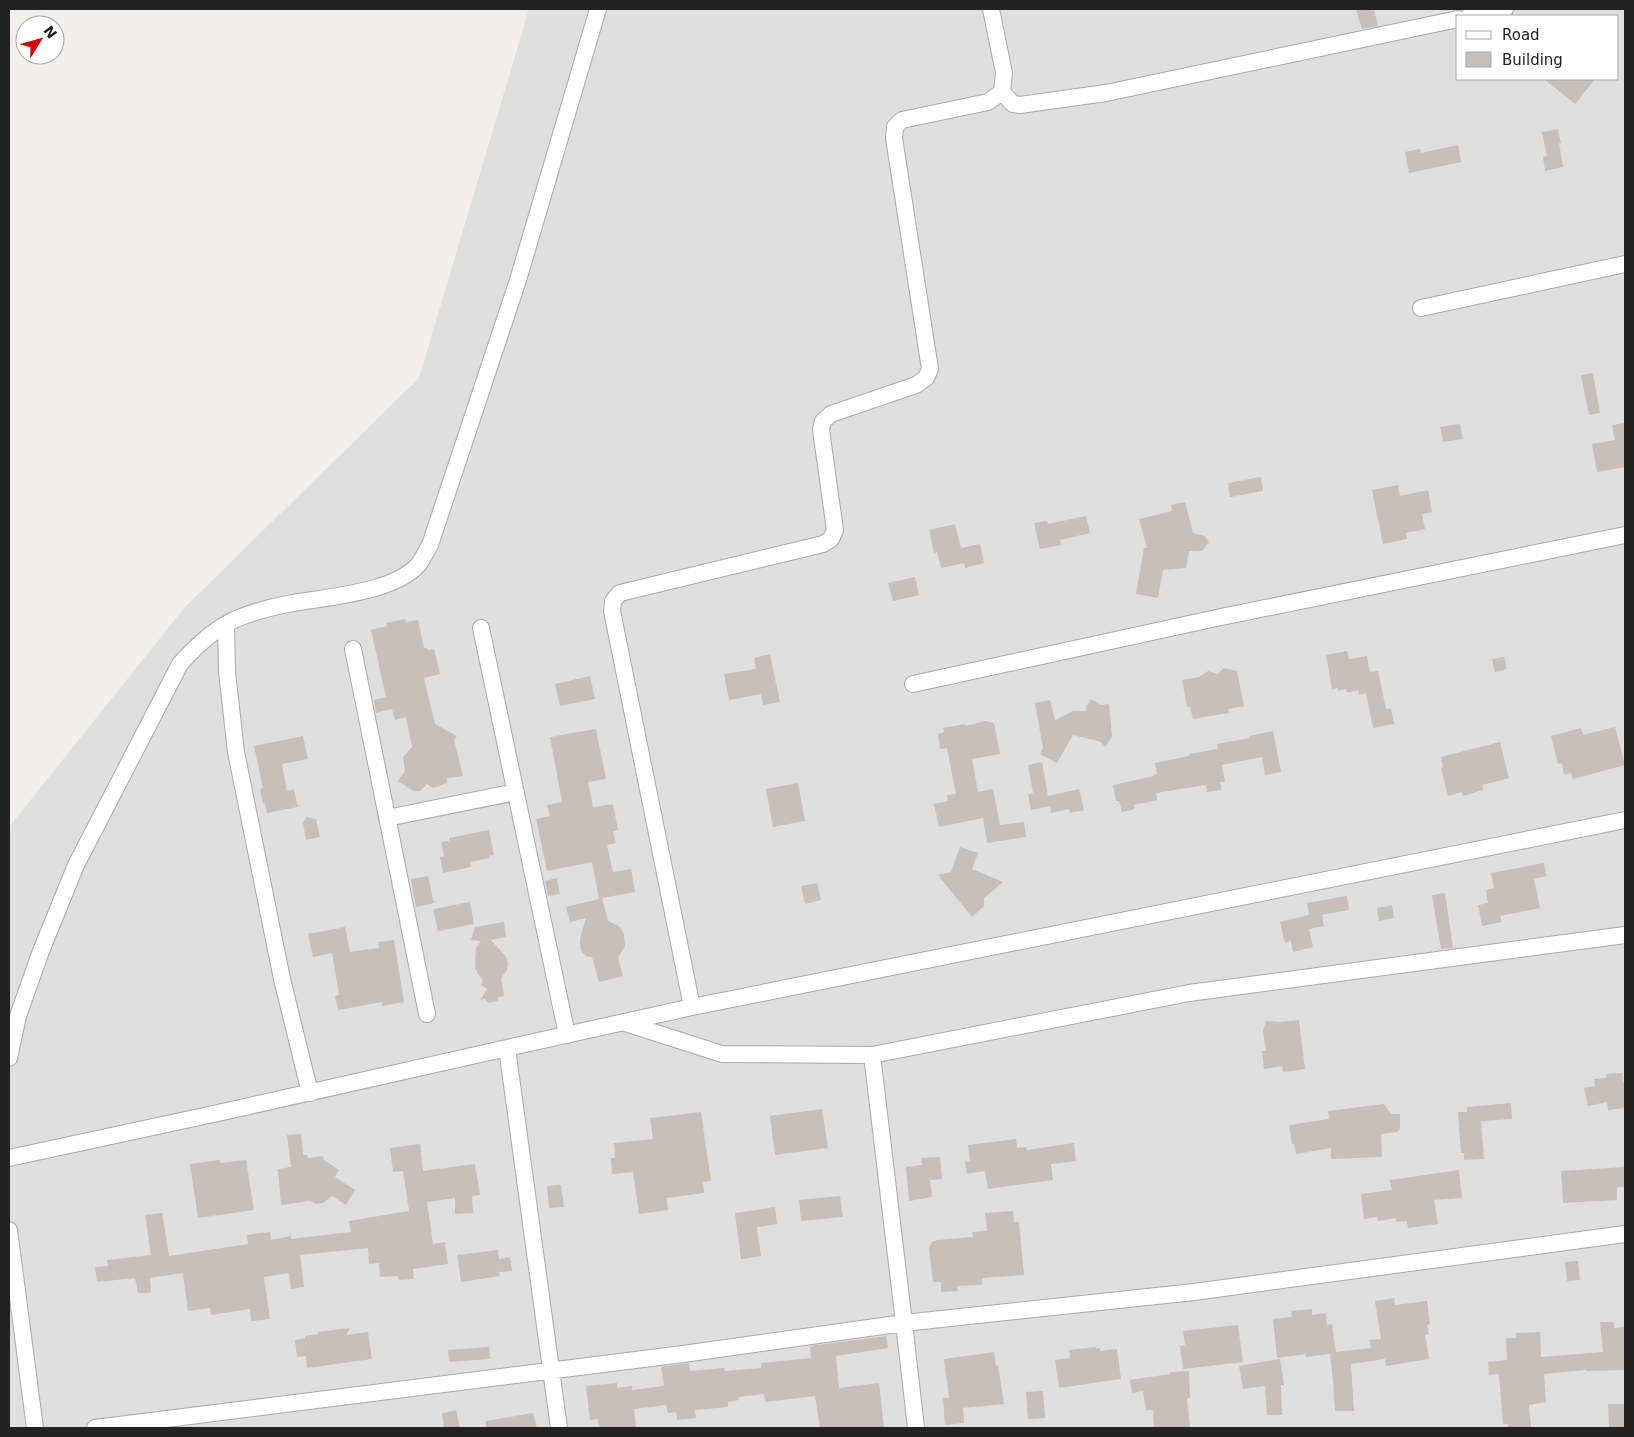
<svg xmlns="http://www.w3.org/2000/svg" width="1634" height="1437" font-family="'DejaVu Sans',sans-serif">
<style>
.residential{fill:#e0dfdf;fill-rule:evenodd}
.building{fill:#c7bfb8}
.lines{fill:none;stroke-linecap:round;stroke-linejoin:round}
.street-casing{stroke:#a9a9a9;stroke-width:18}
.street{stroke:#fff;stroke-width:16}
</style>
<rect width="100%" height="100%" fill="#f2efe9"/>
<path class="residential" d="M529,9H1625V1428H9V827L185,607L419,378ZM1458,16H1618V79H1458Z"/>
<path class="building" d="M1356,9H1374L1378,26L1362,29Z
M1544,79H1595L1575,104Z
M1558,129L1561,143H1559L1563,167L1545,171L1543,157L1547,156L1542,132Z
M1458,145L1461,162L1409,173L1405,152L1420,149L1421,153Z
M1593,373L1600,413L1589,415L1581,375Z
M1625,423V467L1597,472L1592,444L1615,440L1612,425Z
M1460,424L1463,439L1443,442L1440,427Z
M1261,477L1263,491L1230,497L1228,483Z
M1398,485L1400,496L1428,490L1432,512L1422,514L1425,529L1406,533L1407,539L1383,544L1372,490Z
M1185,502L1193,533L1205,536L1209,542L1202,551H1189L1186,568L1163,570L1158,598L1136,594L1144,548H1147L1139,519L1172,511L1171,505Z
M1086,516L1090,533L1060,540L1061,545L1040,549L1034,523L1047,521L1048,524Z
M955,524L961,548L980,544L984,563L965,568L964,563L941,568L937,552L934,553L929,530Z
M915,577L919,595L893,601L888,583Z
M405,619L406,622L418,620L424,648H427L428,650L434,649L440,674L424,678L435,724L457,736L454,740L463,776L447,778V783L433,788L427,784L420,791H414L398,781L405,771L403,757L412,747L406,717L395,720L392,709L376,713L374,700L386,697L371,630L387,626L386,623Z
M1347,651L1349,659L1367,656L1370,672L1378,671L1386,709L1391,708L1394,724L1373,728L1366,693L1359,695L1358,690L1347,693L1346,689L1338,691L1337,688L1332,689L1326,655Z
M770,654L780,702L763,705L761,694L729,700L724,674L756,669L754,658Z
M1504,657L1507,669L1495,672L1492,659Z
M1224,668L1237,671L1244,706L1228,709L1229,713L1193,719L1190,706L1187,707L1182,680L1199,677L1208,671L1218,674Z
M590,676L595,699L560,706L555,684Z
M1091,699L1101,705L1109,704L1112,737L1105,747L1101,742L1073,735L1057,763L1040,754L1043,748L1035,703L1050,700L1055,720L1073,711H1086V707Z
M985,721L994,723L1000,754L972,759L978,792L993,789L1000,825L1024,822L1026,837L987,843L983,818L939,827L934,804L948,801L947,795L956,794L947,748L940,749L938,734L944,732L943,728L965,724V726Z
M1615,727L1625,765L1573,779L1571,773L1564,775L1562,763L1558,764L1551,736L1581,728L1583,735Z
M596,729L606,779L588,782L593,807L613,804L618,830L613,831L616,843L607,845L613,872L631,869L635,892L602,898L608,921L617,925L621,928L624,935L625,946L618,958L623,976L599,982L592,957L586,956L582,952L580,947V939L586,918L570,922L566,907L599,899L592,862L547,871L536,819L550,816L547,805L562,802L550,737Z
M1273,731L1281,772L1265,775L1262,757L1222,765L1225,782H1220L1222,790L1207,792L1206,785L1156,793L1157,800L1134,805L1135,809L1122,812L1119,801H1116L1113,785L1154,776V774H1157L1155,763L1189,756V754L1218,749L1217,744L1250,738L1249,736Z
M303,736L308,759L282,764L287,791L294,789L298,807L267,813L265,803H263L260,789L263,788L254,746Z
M1500,742L1509,778L1482,785L1483,790L1463,796L1462,792L1448,796L1441,768L1443,767L1441,757Z
M1042,762L1048,796L1079,789L1084,810L1070,813L1069,809L1051,813L1050,806L1031,810L1028,795L1033,793L1028,765Z
M798,783L805,821L773,827L766,789Z
M306,817L316,819L320,837L306,840L303,823Z
M489,830L494,855L489,856L490,858L470,862L471,867L443,873L440,857L444,856L441,842L449,841V838Z
M960,847L978,853L972,869L1003,882L984,898V906L972,917L938,875L951,872Z
M1544,863L1546,876L1534,879L1540,908L1500,916L1502,922L1482,926L1478,905L1488,903L1486,890L1494,888L1491,873Z
M428,876L434,903L416,907L411,879Z
M557,878L560,894L548,896L545,881Z
M817,883L821,900L805,904L801,886Z
M1445,893L1453,948L1441,949L1432,895Z
M1347,896L1349,910L1322,915L1324,926L1309,929L1313,947L1293,952L1291,941L1285,943L1280,922L1309,915L1307,903Z
M470,902L474,924L438,931L433,909Z
M1392,905L1394,918L1379,921L1377,908Z
M504,922L506,937L491,940L506,957L508,963L507,970L501,978L504,996L498,997V1001L488,1003L485,999L480,1000L487,989L481,985L483,980L478,974L475,967L476,948L481,941L471,940L475,927Z
M345,927L350,952L379,948L378,942L394,940L404,1002L382,1006V1002L338,1010L335,996L339,995L332,953L313,957L308,934Z
M1299,1020L1305,1069L1283,1072L1282,1066L1264,1069L1262,1051H1266L1263,1031L1266,1021L1279,1022Z
M1622,1073L1623,1082H1625V1108L1608,1110L1607,1102L1588,1106L1584,1088L1595,1086L1594,1079L1606,1078V1074Z
M1511,1103L1512,1119L1481,1121L1484,1159L1464,1160V1153H1461L1458,1112H1467V1107Z
M1384,1104L1391,1114H1400V1130L1398,1131V1132L1381,1134L1382,1157L1331,1159V1148L1296,1154L1294,1144H1292L1289,1125L1329,1119L1328,1111Z
M822,1109L828,1148L775,1155L770,1116Z
M701,1112L711,1181L703,1182L704,1193L667,1198L668,1210L639,1214L633,1172L612,1174L611,1158H615L614,1143L653,1139L650,1118Z
M301,1134L303,1155H307L308,1158L323,1156L324,1160L339,1170L335,1177L355,1190L346,1205L332,1196L323,1203L316,1204L310,1201L281,1205L278,1169L291,1167L287,1135Z
M1016,1139L1017,1148L1026,1147L1027,1150L1074,1143L1076,1161L1051,1164L1053,1180L988,1189L985,1171L967,1174L965,1162L970,1161L968,1145Z
M420,1144L423,1171L475,1164L480,1195L472,1196L473,1213L455,1214V1198L427,1202L433,1244L445,1242L448,1264L413,1269L414,1279L399,1280L398,1276L380,1277L379,1263L369,1264L368,1248L300,1255L304,1287L291,1289L289,1273L264,1277L270,1319L251,1321L250,1309L211,1315L210,1308L188,1311L183,1273L150,1278L151,1293H138L135,1278L97,1282L95,1267L108,1266L107,1260L151,1255L145,1215L162,1213L169,1256L248,1244L247,1235L270,1232L271,1240L291,1236V1239L351,1232L349,1221L409,1211L403,1171L393,1172L390,1148Z
M940,1157L942,1179L930,1180L932,1197L909,1201L906,1167L922,1165L921,1158Z
M220,1160V1163L246,1160L254,1210L198,1218L190,1164Z
M1625,1167V1187H1617V1200L1563,1203L1561,1171Z
M1459,1170L1462,1198L1434,1200L1438,1224L1408,1228L1407,1221L1396,1222V1218L1378,1221L1377,1217L1364,1219L1361,1194L1392,1190L1390,1180Z
M561,1185L564,1207L549,1208L547,1186Z
M840,1196L843,1217L801,1221L799,1200Z
M775,1207L777,1224L757,1227L761,1256L741,1259L735,1213Z
M1013,1211L1014,1222H1019L1024,1275L982,1278V1285L957,1286L958,1291L941,1292V1282H933L929,1248L932,1242L938,1240L973,1237L972,1232L987,1231L985,1213Z
M498,1250L499,1259L510,1257L512,1271L499,1272L500,1276L461,1282L457,1255Z
M1578,1261L1580,1280L1567,1281L1565,1262Z
M1394,1298L1395,1305L1427,1301L1430,1324L1427,1325L1429,1334L1425,1335L1429,1359L1386,1366L1385,1359L1351,1364L1354,1411H1335L1333,1380L1330,1354L1306,1357V1354L1277,1358L1273,1319L1292,1317L1291,1311L1312,1309V1315L1326,1313L1327,1325L1332,1324L1336,1352L1371,1348L1369,1340L1381,1339L1375,1301Z
M1600,1322H1614V1328L1625,1327V1370L1586,1371V1370L1544,1374L1546,1402L1529,1405L1531,1427L1508,1428V1424H1503L1499,1374L1489,1375L1488,1362L1507,1360L1506,1338H1516V1333L1540,1332L1541,1357L1603,1352Z
M1238,1325L1243,1362L1183,1369L1180,1346L1185,1345L1183,1331Z
M350,1328L346,1335L368,1332L372,1359L307,1368L306,1356L297,1357L295,1340L305,1338V1336L318,1334V1332Z
M886,1336L888,1348L836,1356L839,1388L879,1383L884,1428H820L815,1396L765,1402L764,1394L738,1397L739,1400L728,1402V1407L695,1410L696,1418L677,1420L676,1412L668,1413L666,1405L634,1409L636,1428H599L598,1419L590,1420L586,1386L617,1383V1388L632,1386V1390L664,1386L661,1367L689,1363L690,1371L724,1368L725,1371L761,1368V1363L811,1358L810,1346Z
M489,1347L490,1359L449,1362L448,1350Z
M1096,1347V1349L1100,1348V1351L1117,1349L1121,1379L1059,1388L1055,1360L1070,1358L1069,1350Z
M994,1352L996,1366L998,1365L1004,1404L963,1408L964,1423L945,1425L943,1398H949L944,1359Z
M1280,1359L1284,1385H1281L1282,1415H1267L1265,1386L1243,1389L1239,1366Z
M1189,1371L1190,1398H1187L1190,1428H1154L1153,1410H1146L1143,1391L1132,1393L1130,1380L1170,1374V1372Z
M1043,1391L1045,1418L1028,1419L1026,1392Z
M1608,1404H1625V1428H1609Z
M456,1410L460,1428H444L442,1413Z
M533,1413L537,1428H486V1421Z"/>
<g class="lines">
<g class="street-casing">
<path id="street" d="M1469,16L1505,9
M1002,92L1013,104L1020,105L1106,93L1458,19
M1421,308L1625,264
M226,625L227,672L236,752L282,979L310,1093
M481,628L567,1035
M353,649L427,1014
M913,684L1221,617L1625,535
M387,818L516,792
M692,1007L612,611L613,601L620,593L823,544L831,539L835,530L821,430L823,421L831,414L916,385L926,378L930,369L894,138L895,127L902,120L988,102L1002,92L1004,73L991,9
M625,1023L722,1054L872,1055L1189,993L1625,935
M872,1055L904,1323L1194,1292L1625,1234
M9,1058L18,1016L41,951L76,865L180,664C196,646 214,629 236,619C253,612 271,607 288,604C325,597 393,593 418,565C423,559 426,551 430,545L518,280L598,9
M9,1158L218,1113L507,1048
M9,1230L35,1428
M95,1428L683,1354L904,1323L916,1428
M559,1428L507,1048L692,1007L1625,820"/>
</g>
<use href="#street" class="street"/>
</g>
<rect width="1634" height="1437" fill="none" stroke="#222222" stroke-width="20"/>
<rect x="1456" y="15" width="162" height="65" fill="#ffffff" stroke="#a7a7a7"/>
<rect x="1466" y="31" width="25" height="8" fill="#ffffff" stroke="#a7a7a7"/>
<text x="1502" y="40" font-size="15" fill="#222222">Road</text>
<rect x="1466" y="52" width="25" height="15" fill="#c7bfb8" stroke="#a7a7a7"/>
<text x="1502" y="65" font-size="15" fill="#222222">Building</text>
<g transform="translate(40 40) rotate(53)"><circle r="24" fill="#ffffff" stroke="#a7a7a7"/>
<path d="M0-4L9 19L0 12L-9 19Z" fill="#d40000"/>
<text y="-8" font-size="14" font-weight="bold" text-anchor="middle" fill="#222222">N</text>
</g>
</svg>
